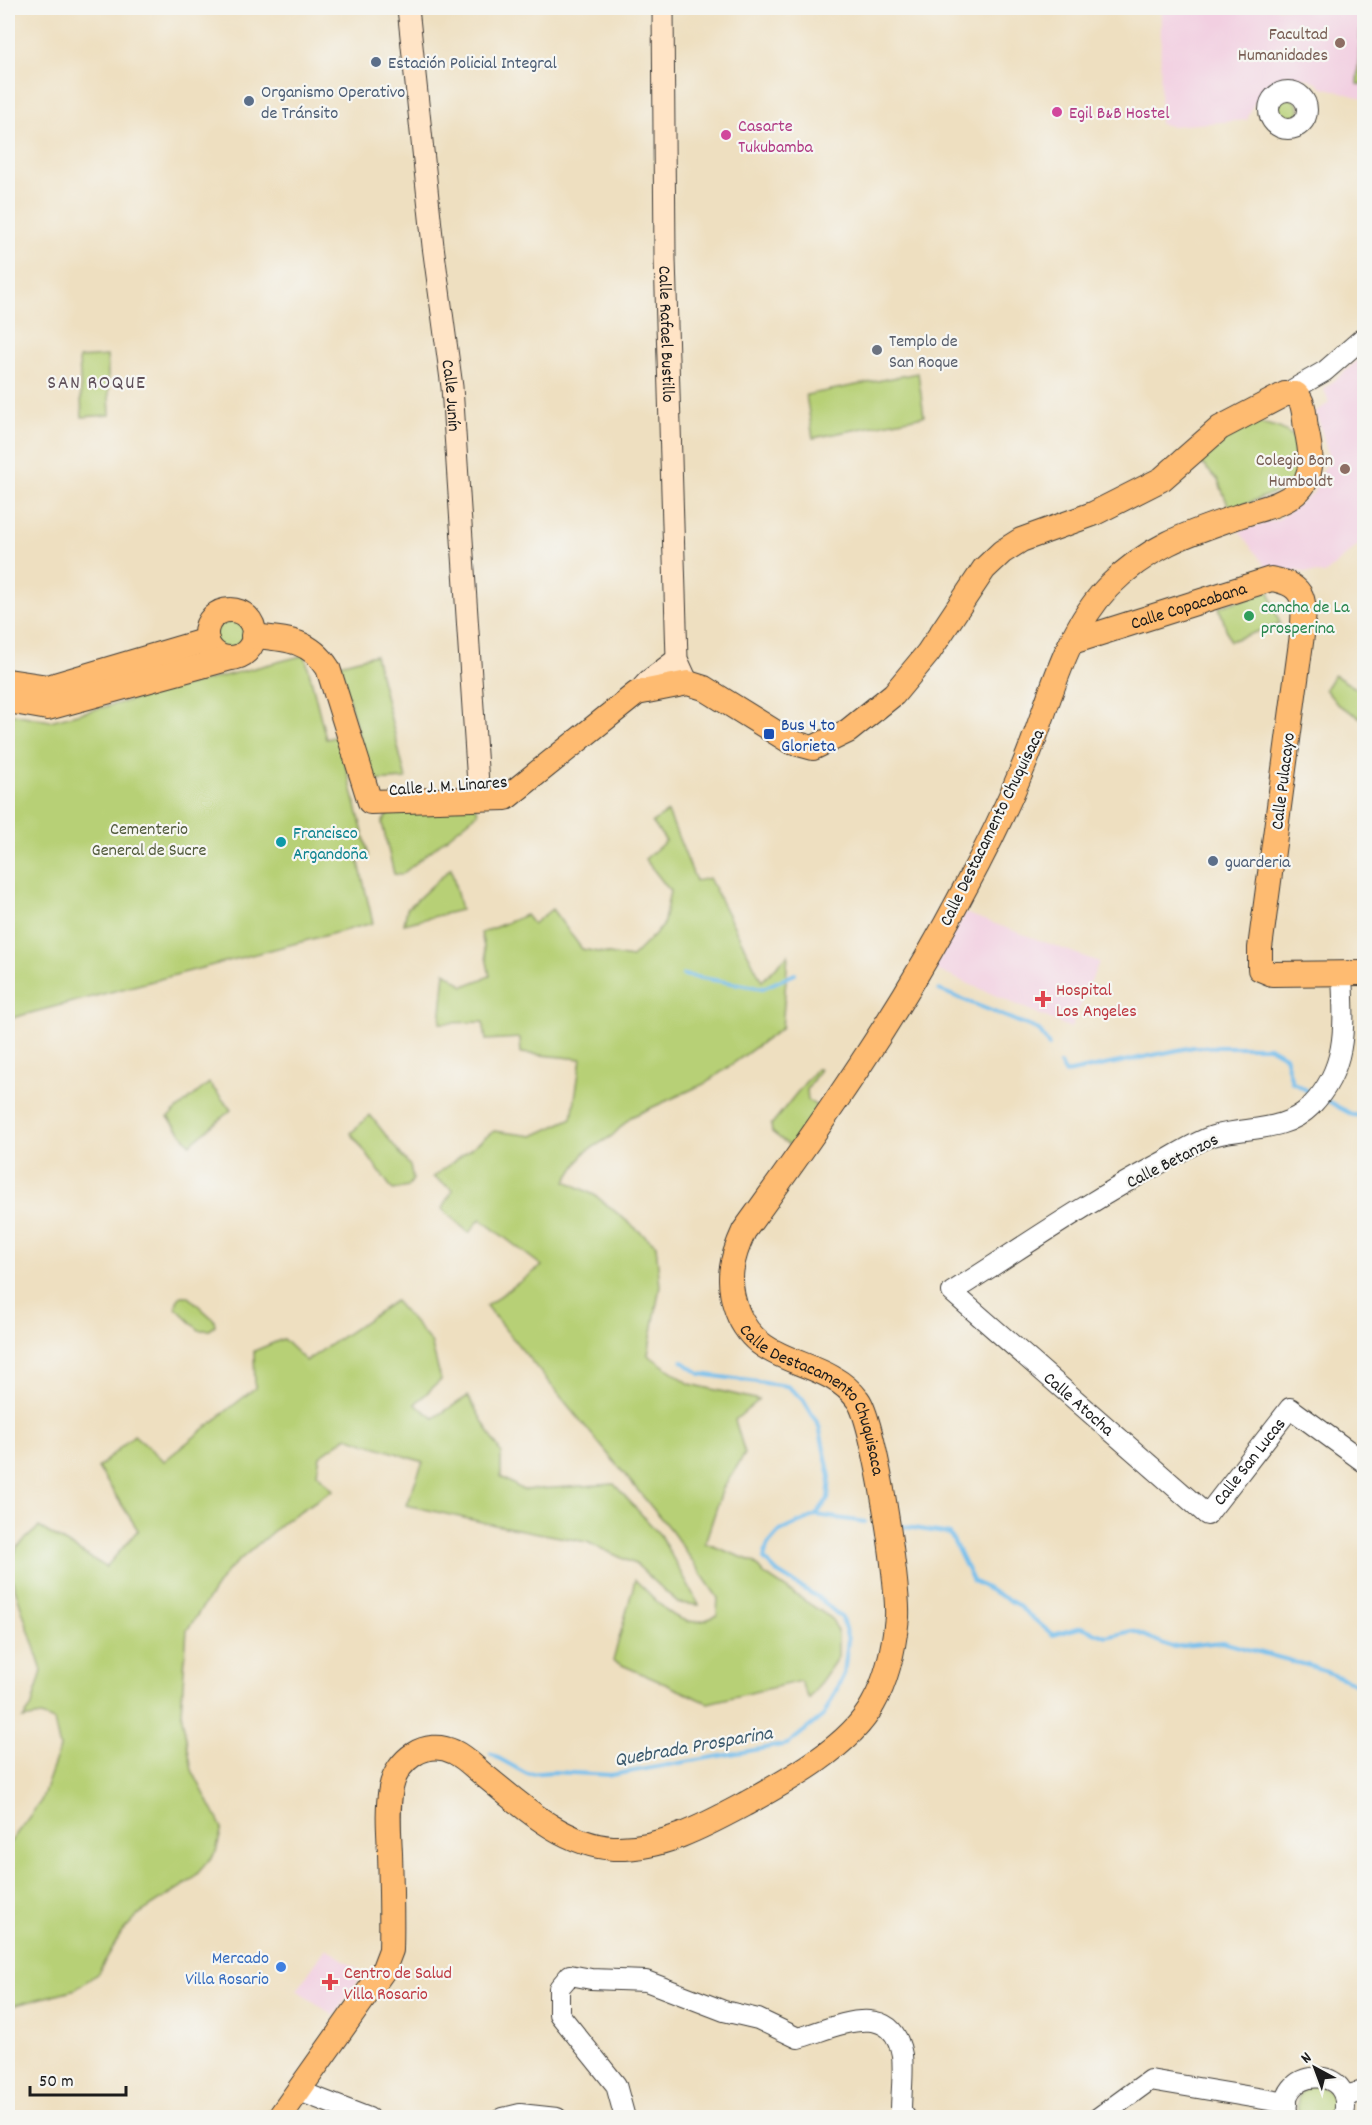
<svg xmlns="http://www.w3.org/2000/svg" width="1372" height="2125" font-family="Dekko,sans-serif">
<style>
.built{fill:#f2cfe1}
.green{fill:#b7d076;stroke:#6a7649;stroke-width:1.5}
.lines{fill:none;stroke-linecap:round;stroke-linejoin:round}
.stream{stroke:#72bdec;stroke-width:4}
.tertiary-casing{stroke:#3c3935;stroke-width:22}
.secondary-casing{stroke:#3c3935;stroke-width:23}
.primary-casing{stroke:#3c3935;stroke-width:26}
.tertiary{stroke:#fff;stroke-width:20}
.secondary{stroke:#ffe4c6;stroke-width:21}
.primary{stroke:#febb71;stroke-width:24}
.education-dot{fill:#8d6e63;stroke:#f6f6f2;stroke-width:2}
.service-dot{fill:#5c6f8a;stroke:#f6f6f2;stroke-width:2}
.hotel-dot{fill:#d1479c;stroke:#f6f6f2;stroke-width:2}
.worship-dot{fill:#6b7280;stroke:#f6f6f2;stroke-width:2}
.leisure-dot{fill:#2e9e5b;stroke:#f6f6f2;stroke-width:2}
.transit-dot{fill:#1a4fb4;stroke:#f6f6f2;stroke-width:2}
.culture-dot{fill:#0f9aa8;stroke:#f6f6f2;stroke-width:2}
.health-dot{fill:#e0444e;stroke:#f6f6f2;stroke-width:2}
.shop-dot{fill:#3f7fe0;stroke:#f6f6f2;stroke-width:2}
.labels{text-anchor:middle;stroke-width:4.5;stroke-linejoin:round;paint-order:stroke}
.education-label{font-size:18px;fill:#785e54;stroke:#f6f6f2;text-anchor:end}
.service-label{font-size:18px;fill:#4e5e75;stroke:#f6f6f2;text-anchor:start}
.hotel-label{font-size:18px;fill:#b23c85;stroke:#f6f6f2;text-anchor:start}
.street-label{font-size:18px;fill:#1c1c1c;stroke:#f6f6f2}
.worship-label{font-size:18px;fill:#5b616d;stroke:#f6f6f2;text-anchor:start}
.leisure-label{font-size:18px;fill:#27864d;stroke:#f6f6f2;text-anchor:start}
.transit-label{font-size:18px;fill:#164399;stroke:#f6f6f2;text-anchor:start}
.park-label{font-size:18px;fill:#525b3c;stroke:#f6f6f2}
.culture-label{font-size:18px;fill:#0d838f;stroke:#f6f6f2;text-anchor:start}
.health-label{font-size:18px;fill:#be3a42;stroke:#f6f6f2;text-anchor:start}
.shop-label{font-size:18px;fill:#366cbe;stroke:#f6f6f2;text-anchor:end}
.neighbourhood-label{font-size:20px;letter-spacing:1.5px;fill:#5f505a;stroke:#f6f6f2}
.water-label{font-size:20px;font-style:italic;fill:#3e5c6f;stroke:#f6f6f2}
</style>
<rect width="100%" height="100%" fill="#f6f6f2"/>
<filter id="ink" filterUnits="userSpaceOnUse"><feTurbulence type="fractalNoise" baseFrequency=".0167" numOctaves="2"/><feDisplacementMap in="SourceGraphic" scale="12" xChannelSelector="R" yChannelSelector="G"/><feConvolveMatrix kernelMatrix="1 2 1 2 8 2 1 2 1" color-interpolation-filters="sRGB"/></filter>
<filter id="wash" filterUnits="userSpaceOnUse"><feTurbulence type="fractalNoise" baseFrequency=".008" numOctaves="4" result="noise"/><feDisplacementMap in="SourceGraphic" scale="24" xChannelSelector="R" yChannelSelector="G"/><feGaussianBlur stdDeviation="1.35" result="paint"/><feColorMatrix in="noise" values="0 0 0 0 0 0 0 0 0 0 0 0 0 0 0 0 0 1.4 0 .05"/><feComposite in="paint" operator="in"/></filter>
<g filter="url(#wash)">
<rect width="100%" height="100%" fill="#eedfc0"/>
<path class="built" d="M1161,8H1364V99L1323,87L1310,79L1287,75L1269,84L1252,107L1247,120L1172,126L1160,124Z
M1364,355V540L1325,574L1267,568L1239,531L1279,519L1313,493L1329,459L1316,411L1329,403L1324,389Z
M965,913L1099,962L1071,1028L934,969Z
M326,1948L363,1973L334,2016L297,1990Z"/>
<path class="green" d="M1362,8H1364V85L1357,84Z
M1275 110a12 12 0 1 1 24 0a12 12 0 1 1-24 0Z
M107,356L110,415L82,417L79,358Z
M918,373L924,416L813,438L806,395Z
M1258,423C1280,426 1294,432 1305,452L1291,486L1230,510L1218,480L1194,456L1233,429Z
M1269,591L1280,624L1230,641L1219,607Z
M211 634a19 19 0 1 1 38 0a19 19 0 1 1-38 0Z
M305,655L326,739L338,736L369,856L358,859L373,923L8,1019V713L50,721Z
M375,655L406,779L371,781L339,664Z
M1334,675L1364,693V720L1337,704L1325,689Z
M476,805L478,813L401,875L394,874L382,823L389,811Z
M668,812L696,881L709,878L762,981L788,955L782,1028L706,1083L631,1117L612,1136L585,1152L566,1181L596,1196L656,1245L660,1286L648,1355L690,1384L759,1400L735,1420L745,1454L723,1488L705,1543L754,1562L764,1574L831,1618L838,1631V1657L809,1699L800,1681L708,1703L613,1661L635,1580C662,1604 680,1636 717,1615L718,1598L673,1533L486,1306L542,1266L480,1219L469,1233L442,1209L453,1190L433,1177L494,1131L533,1136L572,1118L581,1059L521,1053L520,1038L486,1040L483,1022L440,1023L445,972L464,986L490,976L481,933L526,915L533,924L552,909L582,949L631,958L663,926L670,891L645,859L666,841L652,822Z
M451,868L461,910L404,924L407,909Z
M816,1069H820L807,1090L808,1100L824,1111L795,1150L772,1132L771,1125Z
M209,1083L231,1110L190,1144L168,1117Z
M370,1115L410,1166L413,1179L408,1187L393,1190L351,1133Z
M181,1296H188L214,1320L215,1325L210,1330H199L176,1308L177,1301Z
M395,1301L431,1342L441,1380L415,1404L434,1418L468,1396L501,1453V1477L523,1490L614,1484L660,1535L699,1605L678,1603L637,1565L587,1542L495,1525L406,1505L423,1462L347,1437L320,1456L317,1473L333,1490L286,1520L227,1571L187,1630L181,1712L192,1770L222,1828L216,1852L192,1880L139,1914L122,1932L98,1973L76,1989L8,2007V1845L41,1801L60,1748L54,1721L41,1716L23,1719L31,1708L42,1671L9,1570L17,1547L39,1527L106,1567L138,1530L98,1468L134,1435L164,1461L255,1388L254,1351L283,1339L306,1361Z
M1317,2083L1338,2098L1334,2117H1301C1296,2109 1296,2102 1300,2093Z"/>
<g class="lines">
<path class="stream" d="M683,975L763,988L795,974
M939,990L1039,1030L1049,1046
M1060,1064L1066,1073L1193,1047H1269L1285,1056L1292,1082L1308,1091
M1327,1101L1353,1115L1364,1116
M682,1361L700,1374L787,1386L803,1399L819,1426L830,1477L828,1499L816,1515
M895,1525L950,1534L973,1581L1016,1604L1053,1635L1082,1627L1106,1637L1133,1631L1172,1647L1222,1642L1314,1667L1364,1687
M491,1754L527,1774L553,1772L611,1775L788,1744L824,1715L844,1674L848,1640L842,1618L819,1598L778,1573L764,1559L767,1546L780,1531L816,1515L865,1522"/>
</g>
</g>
<g filter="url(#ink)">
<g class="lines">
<g class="tertiary-casing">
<g id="tertiary">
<circle cx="1288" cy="110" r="19"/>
<path d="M1285,394L1325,371L1364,337"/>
<path id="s1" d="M1342,974C1344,1023 1349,1067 1311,1106C1284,1133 1247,1126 1213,1136C1194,1142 1175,1156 1157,1165C1086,1203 1020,1249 952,1292L1207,1515L1290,1408L1364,1462"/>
<path d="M299,2091L369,2118"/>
<path d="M1345,2096L1364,2091"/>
<path d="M503,2118L520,2114L557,2118"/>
<path d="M625,2118L616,2085L559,2014V1988L570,1975L591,1979L646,1981L724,2011L758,2019L798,2038C834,2028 892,1997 902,2055C904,2072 901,2093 901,2111L906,2118"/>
<path d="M1098,2118L1150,2080L1287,2103"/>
<path d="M1289,2118C1270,2067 1360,2061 1343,2118"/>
</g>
</g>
<g class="secondary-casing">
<g id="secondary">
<path id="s2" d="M408,8L433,246L452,387L478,784"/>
<path id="s3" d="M663,8L665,258L677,659L688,683"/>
<path d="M637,693L648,681L677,659"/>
</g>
</g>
<g class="primary-casing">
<g id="primary">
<circle cx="230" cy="634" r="24"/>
<path id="s4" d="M253,636C285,639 309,639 328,668L370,802L506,798L637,693L688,683L704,688L791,742L813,748L848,731L894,694L928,653L984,569L1002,552L1021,540L1093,514L1162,479L1220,428L1285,394H1296C1305,402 1304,417 1306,428C1311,450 1316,476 1296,493C1282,505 1259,509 1242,515C1189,533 1148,546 1108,587C1063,634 1049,706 1024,765C1007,807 986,850 964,890C901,1011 824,1121 744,1231C731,1259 726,1281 737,1311C759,1370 825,1355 858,1400C875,1423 899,1585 897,1617C894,1647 888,1678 873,1704C851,1746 787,1781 747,1803C706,1825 661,1850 613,1848C563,1845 521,1805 485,1776C475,1768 465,1757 454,1752C425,1738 397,1760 391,1788C387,1809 389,1831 390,1853C391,1885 392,1918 391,1950L383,1971L279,2118"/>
<path id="s5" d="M1072,642L1271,579C1308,585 1305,603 1302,635L1260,948V969L1272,974L1364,973"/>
<path d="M8,681L48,687L207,640"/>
<path d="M8,701L48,708L231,658"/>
</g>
</g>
<use href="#tertiary" class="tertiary"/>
<use href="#secondary" class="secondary"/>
<use href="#primary" class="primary"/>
</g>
</g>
<g class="education-dot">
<circle cx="1340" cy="43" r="6"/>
<circle cx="1345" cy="469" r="6"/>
</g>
<g class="service-dot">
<circle cx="376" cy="62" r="6"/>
<circle cx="249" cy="101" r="6"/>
<circle cx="1213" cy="861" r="6"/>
</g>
<g class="hotel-dot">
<circle cx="1057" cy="112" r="6"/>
<circle cx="726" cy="135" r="6"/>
</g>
<circle class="worship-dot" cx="877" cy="350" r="6"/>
<circle class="leisure-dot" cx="1249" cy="616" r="6"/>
<rect class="transit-dot" x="763" y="728" width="12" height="12" rx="3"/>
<circle class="culture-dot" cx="281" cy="842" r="6"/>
<g class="health-dot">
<path d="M1040 990h6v6h6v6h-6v6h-6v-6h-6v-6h6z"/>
<path d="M327 1973h6v6h6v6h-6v6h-6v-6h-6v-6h6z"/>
</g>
<circle class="shop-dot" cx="281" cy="1967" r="6"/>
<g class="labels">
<g class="education-label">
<text x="1328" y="39">Facultad<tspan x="1328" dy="21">Humanidades</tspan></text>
<text x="1333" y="465">Colegio Bon<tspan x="1333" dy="21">Humboldt</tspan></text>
</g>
<g class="service-label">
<text x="388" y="68">Estación Policial Integral</text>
<text x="261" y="97">Organismo Operativo<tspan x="261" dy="21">de Tránsito</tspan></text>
<text x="1225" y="867">guarderia</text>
</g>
<g class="hotel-label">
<text x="1069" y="118">Egil B&amp;B Hostel</text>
<text x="738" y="131">Casarte<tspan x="738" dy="21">Tukubamba</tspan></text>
</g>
<g class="street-label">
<text dy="6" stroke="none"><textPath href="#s3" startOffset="326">Calle Rafael Bustillo</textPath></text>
<text dy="6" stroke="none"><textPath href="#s2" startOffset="390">Calle Junín</textPath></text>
<text dy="6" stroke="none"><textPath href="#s5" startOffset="122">Calle Copacabana</textPath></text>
<text transform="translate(1282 781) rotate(-83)" y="6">Calle Pulacayo</text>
<text transform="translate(448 785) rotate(-4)" y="6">Calle J. M. Linares</text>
<text transform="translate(991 827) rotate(-64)" y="6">Calle Destacamento Chuquisaca</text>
<text transform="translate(1172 1160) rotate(-27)" y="6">Calle Betanzos</text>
<text dy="6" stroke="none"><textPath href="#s4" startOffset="2607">Calle Destacamento Chuquisaca</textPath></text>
<text dy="6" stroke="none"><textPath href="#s1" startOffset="718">Calle Atocha</textPath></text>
<text dy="6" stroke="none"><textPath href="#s1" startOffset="956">Calle San Lucas</textPath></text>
</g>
<g class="worship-label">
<text x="889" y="346">Templo de<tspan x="889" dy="21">San Roque</tspan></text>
</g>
<g class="leisure-label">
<text x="1261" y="612">cancha de La<tspan x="1261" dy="21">prosperina</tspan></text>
</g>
<g class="transit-label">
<text x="781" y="730">Bus 4 to<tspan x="781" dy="21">Glorieta</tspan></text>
</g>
<g class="park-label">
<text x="149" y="834">Cementerio<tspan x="149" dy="21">General de Sucre</tspan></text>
</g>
<g class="culture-label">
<text x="293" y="838">Francisco<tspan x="293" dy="21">Argandoña</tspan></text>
</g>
<g class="health-label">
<text x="1056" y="995">Hospital<tspan x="1056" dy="21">Los Angeles</tspan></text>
<text x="344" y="1978">Centro de Salud<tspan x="344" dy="21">Villa Rosario</tspan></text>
</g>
<g class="shop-label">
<text x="269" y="1963">Mercado<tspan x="269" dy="21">Villa Rosario</tspan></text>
</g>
<g class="neighbourhood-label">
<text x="97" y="388">SAN ROQUE</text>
</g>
<g class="water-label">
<text transform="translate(693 1745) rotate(-10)" y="7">Quebrada Prosparina</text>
</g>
</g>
<rect width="1372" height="2125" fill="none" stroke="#f6f6f2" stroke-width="30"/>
<g transform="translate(1315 2068) rotate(319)" stroke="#f6f6f2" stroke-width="4.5" paint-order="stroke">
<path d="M0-4.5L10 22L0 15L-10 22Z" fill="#1c1c1c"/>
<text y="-9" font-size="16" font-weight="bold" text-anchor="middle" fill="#1c1c1c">N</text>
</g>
<path d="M30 2086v9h96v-9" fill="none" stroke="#1c1c1c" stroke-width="3"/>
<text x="39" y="2086" font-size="18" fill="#1c1c1c" stroke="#f6f6f2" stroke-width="4.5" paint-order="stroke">50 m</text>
</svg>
